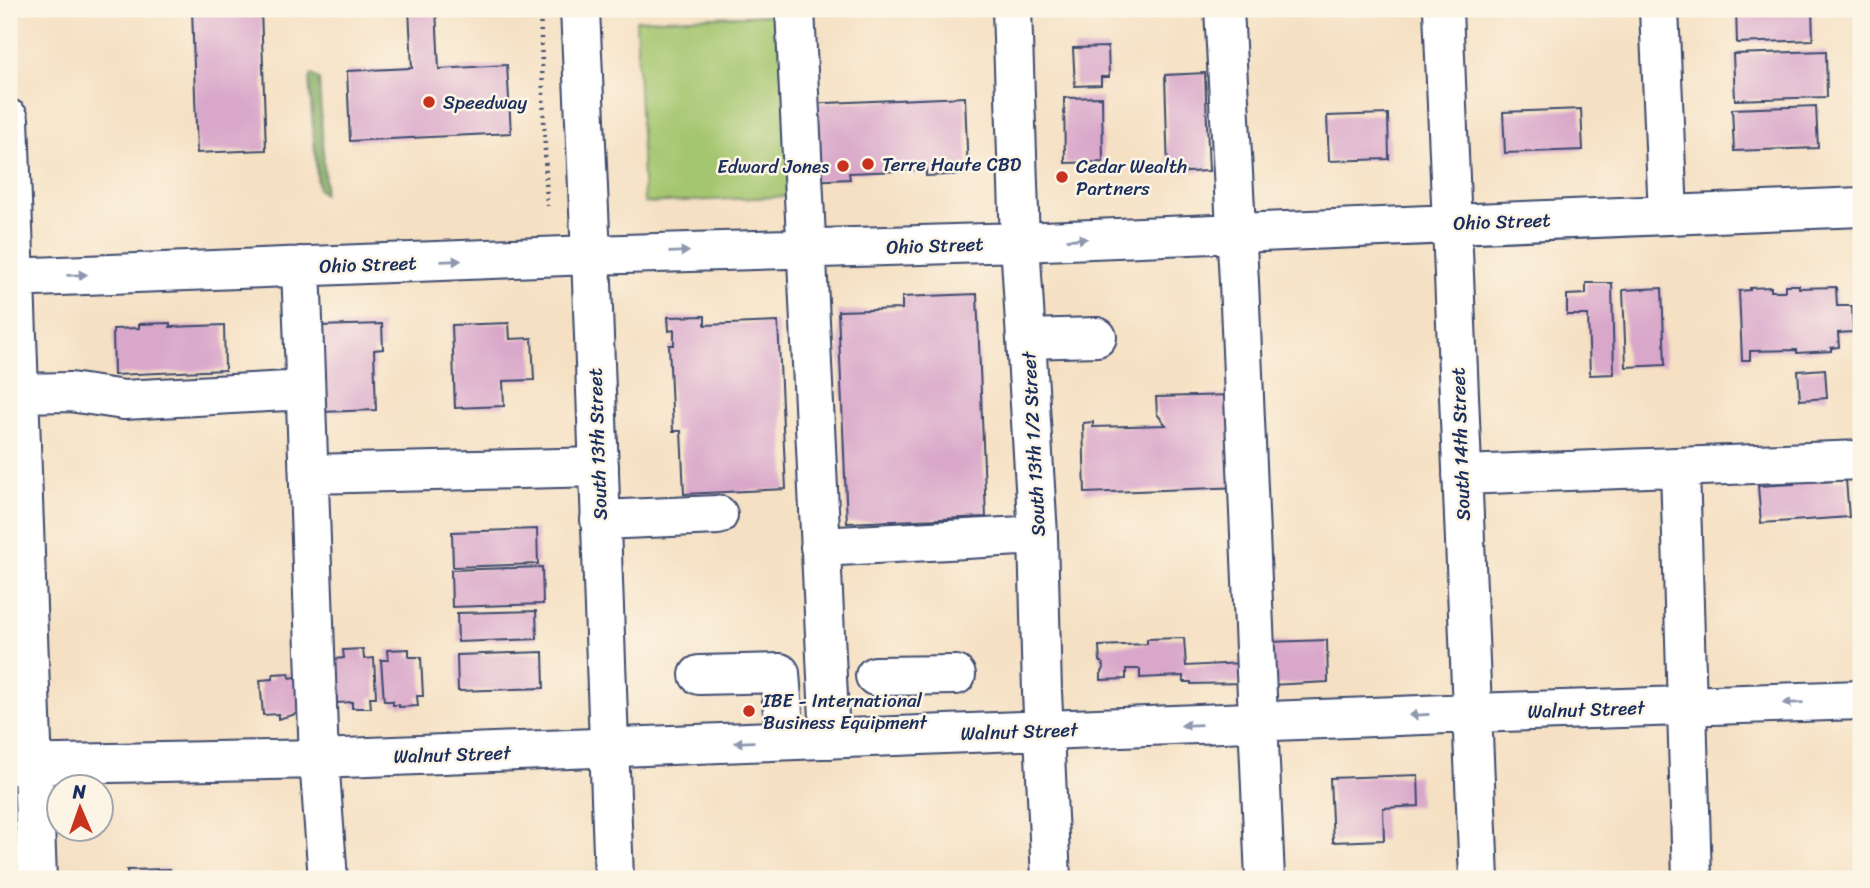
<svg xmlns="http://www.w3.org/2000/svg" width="1870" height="888" font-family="Sriracha,sans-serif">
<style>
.green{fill:#a5c66f;stroke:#607a66;stroke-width:2}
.forest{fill:#84ab62;stroke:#506d60;stroke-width:2}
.building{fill:#d9a7ca}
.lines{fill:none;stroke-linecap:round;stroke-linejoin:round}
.minor-casing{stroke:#3c4a6d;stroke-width:42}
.major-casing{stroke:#3c4a6d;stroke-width:42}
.path{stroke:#3c4a6d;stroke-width:4.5;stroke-dasharray:2 5;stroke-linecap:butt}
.minor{stroke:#fff;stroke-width:38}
.major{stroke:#fff;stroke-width:38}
.oneway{fill:#8d97ae}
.poi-dot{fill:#c8321e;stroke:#fcf5e5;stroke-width:2.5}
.labels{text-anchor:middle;stroke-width:5;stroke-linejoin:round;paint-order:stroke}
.poi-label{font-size:19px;fill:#1b2f5e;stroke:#fcf5e5;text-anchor:start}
.street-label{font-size:19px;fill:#1b2f5e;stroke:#fcf5e5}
</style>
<rect width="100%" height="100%" fill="#fcf5e5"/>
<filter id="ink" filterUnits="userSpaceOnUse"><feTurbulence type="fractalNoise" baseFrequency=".0143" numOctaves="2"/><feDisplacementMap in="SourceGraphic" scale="14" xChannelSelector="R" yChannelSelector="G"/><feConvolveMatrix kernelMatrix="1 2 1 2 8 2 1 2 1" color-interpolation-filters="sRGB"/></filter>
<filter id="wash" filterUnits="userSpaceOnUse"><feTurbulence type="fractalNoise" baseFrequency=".00686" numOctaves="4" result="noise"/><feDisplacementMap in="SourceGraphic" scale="28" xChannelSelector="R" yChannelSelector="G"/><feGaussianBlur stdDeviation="1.57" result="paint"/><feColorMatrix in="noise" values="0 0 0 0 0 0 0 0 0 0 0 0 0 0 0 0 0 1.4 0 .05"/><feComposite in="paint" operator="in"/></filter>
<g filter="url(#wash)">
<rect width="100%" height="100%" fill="#f5e0c3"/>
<path class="green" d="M769,9H789L797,196L644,203L636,20L769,15Z"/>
<path class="forest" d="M312,75L319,79L325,184L323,194L318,189L309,79Z"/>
<g id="blocks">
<path class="building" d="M192,9H261L266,150L197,153Z
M409,9H436L439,69L507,65L511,133L350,141L347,71L412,68Z
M1736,9H1812L1813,40L1737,43Z
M1108,47L1109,77H1101V85L1075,86L1073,48Z
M1826,51L1827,97L1735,100L1733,54Z
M1205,73L1209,171L1168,173L1165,75Z
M965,97L968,174L926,176V170L849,173L850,179L807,181L804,104Z
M1102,97L1103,162L1065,163L1064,98Z
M1816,106L1818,148L1734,151L1732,109Z
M1581,109L1583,150L1505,153L1503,112Z
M1388,114L1389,159L1329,161L1327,116Z
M1586,283H1612L1614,374L1590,375L1588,315H1567V295L1586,294Z
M1785,285H1799V288L1836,287L1837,306H1852L1853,332L1838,333L1839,347L1831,348V351L1797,353V350L1750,351V360H1742L1739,291L1750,290V288L1771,287V291H1785Z
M1662,288L1665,365L1626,367L1623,290Z
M977,294L986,517L847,523L838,311L902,309V297Z
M705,316V325L778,322L786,489L684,494L681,431H673L669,345H674V330L669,331L668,317Z
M170,323V327L224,325L225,370L114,375L113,329L139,328V324Z
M509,323L510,339L532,338L534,380L503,381L504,406L455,408L452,325Z
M382,324L383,349L374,350L376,410L321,412L318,326Z
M1825,369L1827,398L1800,400L1798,371Z
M1232,395L1242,487L1085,493L1083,423L1093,422V427L1166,425L1157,414L1156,397Z
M1821,473L1822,482L1846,480L1849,517L1761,523L1758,486L1794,484L1793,475Z
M537,529L538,564L453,567L452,532Z
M542,567L543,604L452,607L451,570Z
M536,611L537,639L458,642L457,613Z
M1184,638L1186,666L1242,663L1243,683L1191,684V682H1184L1183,676L1140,678V669H1126V679L1101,680V674L1104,668L1102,662H1100L1099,646L1147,644V639Z
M1327,640L1328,682L1270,685L1268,642Z
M363,649L364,659L374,658L376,697H370L371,708H352V702L337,703L334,659L344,658L343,650Z
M409,649V657H421L423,696H417L418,706L399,707V705H393V701H384L381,660H388L387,650Z
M543,652L544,688L458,691L457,655Z
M289,673L290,678L304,676L300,713L278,719V714L263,715L260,680L273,679V674Z
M1418,775L1419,806L1383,808L1384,840L1333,842L1330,778Z
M170,869V879H128L127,870Z"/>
</g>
</g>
<g filter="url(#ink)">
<use href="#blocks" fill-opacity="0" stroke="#3c4a6d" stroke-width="2"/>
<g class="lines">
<g class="minor-casing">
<path id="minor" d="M795,9L830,739
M1012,9L1020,242L1038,535L1042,692L1051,879
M1224,9L1239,282L1265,879
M1443,9L1479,879
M1659,9L1668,215
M9,119L37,879
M301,266L319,759L328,879
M9,278L591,255L1020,242L1861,207
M1026,339L1097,337
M18,393L70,392L124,400L305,390
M1680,467L1692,879
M309,474L599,467
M1462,475L1861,460
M600,520L718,515
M820,547L1038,535
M699,675L780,673L785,740
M875,676L956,675
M9,765L319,759L1472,713L1861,700"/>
</g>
<g class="major-casing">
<path id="major" d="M580,9L591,255L614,879"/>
</g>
<path class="path" d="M540,9L547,206"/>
<use href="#minor" class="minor"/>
<use href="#major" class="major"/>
</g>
<defs><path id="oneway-solid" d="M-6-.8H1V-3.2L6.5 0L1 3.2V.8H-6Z" transform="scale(1.75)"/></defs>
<g class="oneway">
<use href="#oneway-solid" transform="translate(1077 239) rotate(-3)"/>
<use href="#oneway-solid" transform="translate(679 252) rotate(-2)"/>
<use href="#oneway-solid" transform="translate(451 261) rotate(-2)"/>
<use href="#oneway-solid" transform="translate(77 275) rotate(-2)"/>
<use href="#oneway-solid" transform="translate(1793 703) rotate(178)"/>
<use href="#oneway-solid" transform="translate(1419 715) rotate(177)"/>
<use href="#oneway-solid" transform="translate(1191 725) rotate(178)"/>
<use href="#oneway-solid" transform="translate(744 742) rotate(178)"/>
</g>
</g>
<g class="poi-dot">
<circle cx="429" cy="102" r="7"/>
<circle cx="868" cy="164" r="7"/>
<circle cx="843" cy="166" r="7"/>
<circle cx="1062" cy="177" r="7"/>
<circle cx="749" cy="711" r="7"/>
</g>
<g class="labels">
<g class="poi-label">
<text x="443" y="109">Speedway</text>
<text x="882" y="171">Terre Haute CBD</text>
<text x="829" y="173" text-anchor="end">Edward Jones</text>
<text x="1076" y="173">Cedar Wealth<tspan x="1076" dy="22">Partners</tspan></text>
<text x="763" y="707">IBE - International<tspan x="763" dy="22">Business Equipment</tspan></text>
</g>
<g class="street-label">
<text transform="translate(1502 221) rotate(-2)" y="7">Ohio Street</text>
<text transform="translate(935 245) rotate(-2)" y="7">Ohio Street</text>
<text transform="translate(368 264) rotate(-2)" y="7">Ohio Street</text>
<text transform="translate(597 444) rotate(-92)" y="7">South 13th Street</text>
<text transform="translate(1033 444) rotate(-93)" y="7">South 13th 1/2 Street</text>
<text transform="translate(1460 444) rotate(-92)" y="7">South 14th Street</text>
<text transform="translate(1586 709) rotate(-2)" y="7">Walnut Street</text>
<text transform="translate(1019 731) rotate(-2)" y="7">Walnut Street</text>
<text transform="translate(452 754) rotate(-2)" y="7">Walnut Street</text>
</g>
</g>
<rect width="1870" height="888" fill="none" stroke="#fcf5e5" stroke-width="35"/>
<g transform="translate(80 808) rotate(358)"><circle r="33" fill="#fcf5e5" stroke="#a2a6af" stroke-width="2"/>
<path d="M0-5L12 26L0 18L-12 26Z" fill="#c8321e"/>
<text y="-10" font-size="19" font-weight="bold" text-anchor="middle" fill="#1b2f5e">N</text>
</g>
</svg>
